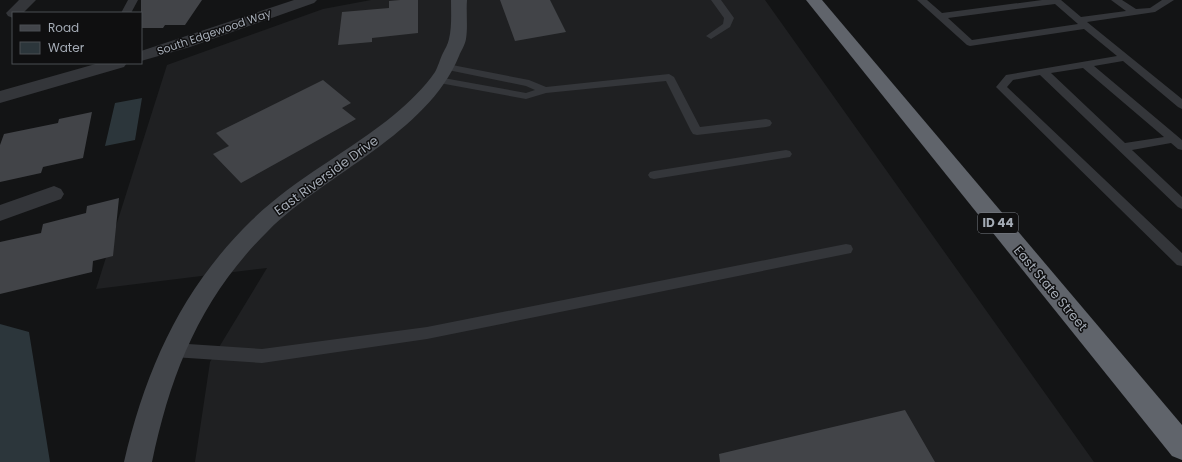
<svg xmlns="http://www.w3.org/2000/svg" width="1182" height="462" font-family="Poppins,sans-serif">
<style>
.built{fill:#1f2022}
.water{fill:#2c363b}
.building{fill:#424448}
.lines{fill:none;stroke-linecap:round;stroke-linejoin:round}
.lane{fill:#34363a;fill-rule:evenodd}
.street{fill:#34363a;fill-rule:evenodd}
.secondary{fill:#42454a;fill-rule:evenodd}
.highway{fill:#60646b;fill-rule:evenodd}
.labels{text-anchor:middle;stroke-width:3;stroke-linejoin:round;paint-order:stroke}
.far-street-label{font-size:11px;fill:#a5acb6;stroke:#0f0f10}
.shield{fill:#0f0f10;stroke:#787d84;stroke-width:1}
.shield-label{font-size:12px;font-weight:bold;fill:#a5acb6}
.street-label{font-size:13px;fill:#a5acb6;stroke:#0f0f10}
</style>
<rect width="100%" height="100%" fill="#131415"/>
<path class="built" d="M371,0H765L1094,462H195L210,362L267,268L96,289L167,65L323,9Z"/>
<path class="water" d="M142,98L135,140L105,146L115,103Z
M0,324L29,332L50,462H0Z"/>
<path class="building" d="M141,0H202L185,25H165L163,28H141Z
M400,0H418V33L372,38V42L338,45L342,12L389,8V1Z
M500,0H550L566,32L515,41Z
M323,80L351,103L342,108L356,119L241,183L213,154L229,146L216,133Z
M92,112L83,158L43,167L41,173L0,182V145L4,134L58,123L59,119Z
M119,198L113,256L93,261L92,272L0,294V242L41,233L43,224L86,213L87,206Z
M905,410L935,462H720L719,454Z"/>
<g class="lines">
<path class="lane" d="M128,0H138L131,13H121Z
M711,0H721L734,18L730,27L711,39L706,36L723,24L724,18Z
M917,0H927L942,13L1042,0H1061L1081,17L1126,11L1111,0H1122L1136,9L1150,8L1162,0H1174L1155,12L1087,22L1182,99V109L1178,107L1123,61L1094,66L1182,140V150L1178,149L1171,143L1132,150L1182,197V209L1178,207L1040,75L1013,80L1007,87L1182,253V266L1177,265L996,87L1006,75L1117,56L1084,29L970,46L967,45ZM1055,4L1078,24L972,40L948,18ZM1083,68L1164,137L1125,143L1051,73Z
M447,64L529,80L546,87L669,74L674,77L700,127L766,119L770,120L772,123L770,126L766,127L697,135L693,134L691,131L666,81L546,93L526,99L434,82L433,80L438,77L526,93L535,90L526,86L443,69L442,67L443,65Z
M786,150L790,151L792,154L790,157L654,179L650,178L648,175L650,172L654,171Z
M846,244L851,245L853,249L851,253L846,254L427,339L262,363L173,357L168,355L166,350L168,345L173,343L262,349L427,327Z"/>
<path class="street" d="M19,0H36L23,13H13V18L8,16L6,13Z
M294,0H317L314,3L190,47L141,61V51Z
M99,63H127L124,67L0,103V91Z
M54,186L61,189L64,194L61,199L0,221V205Z"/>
<path class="secondary" d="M451,0H467C466,12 468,27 466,39C465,45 461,51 459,56C427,134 326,173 268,231C201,297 171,372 152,462H124C146,368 182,288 252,220C295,178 349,152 395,114C409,102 424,88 435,72C438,67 440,59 443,53C445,49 448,44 449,39C452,27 451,12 451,0Z"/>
<path class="highway" d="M806,0H822L1182,425V460L1172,456Z"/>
</g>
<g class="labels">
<g class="far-street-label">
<text transform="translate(214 32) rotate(-19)" y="4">South Edgewood Way</text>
</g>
<rect class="shield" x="978" y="213" width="40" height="20" rx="3"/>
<g class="shield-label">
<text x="998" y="227">ID 44</text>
</g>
<g class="street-label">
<text transform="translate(326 175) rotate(-36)" y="5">East Riverside Drive</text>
<text transform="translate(1051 288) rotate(50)" y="5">East State Street</text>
</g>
</g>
<rect x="12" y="12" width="130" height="52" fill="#0f0f10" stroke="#4b4e52"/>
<rect x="20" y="25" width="20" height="6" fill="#42454a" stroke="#4b4e52"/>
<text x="48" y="32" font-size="12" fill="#a5acb6">Road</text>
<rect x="20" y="42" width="20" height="12" fill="#2c363b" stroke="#4b4e52"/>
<text x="48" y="52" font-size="12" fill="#a5acb6">Water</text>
</svg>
